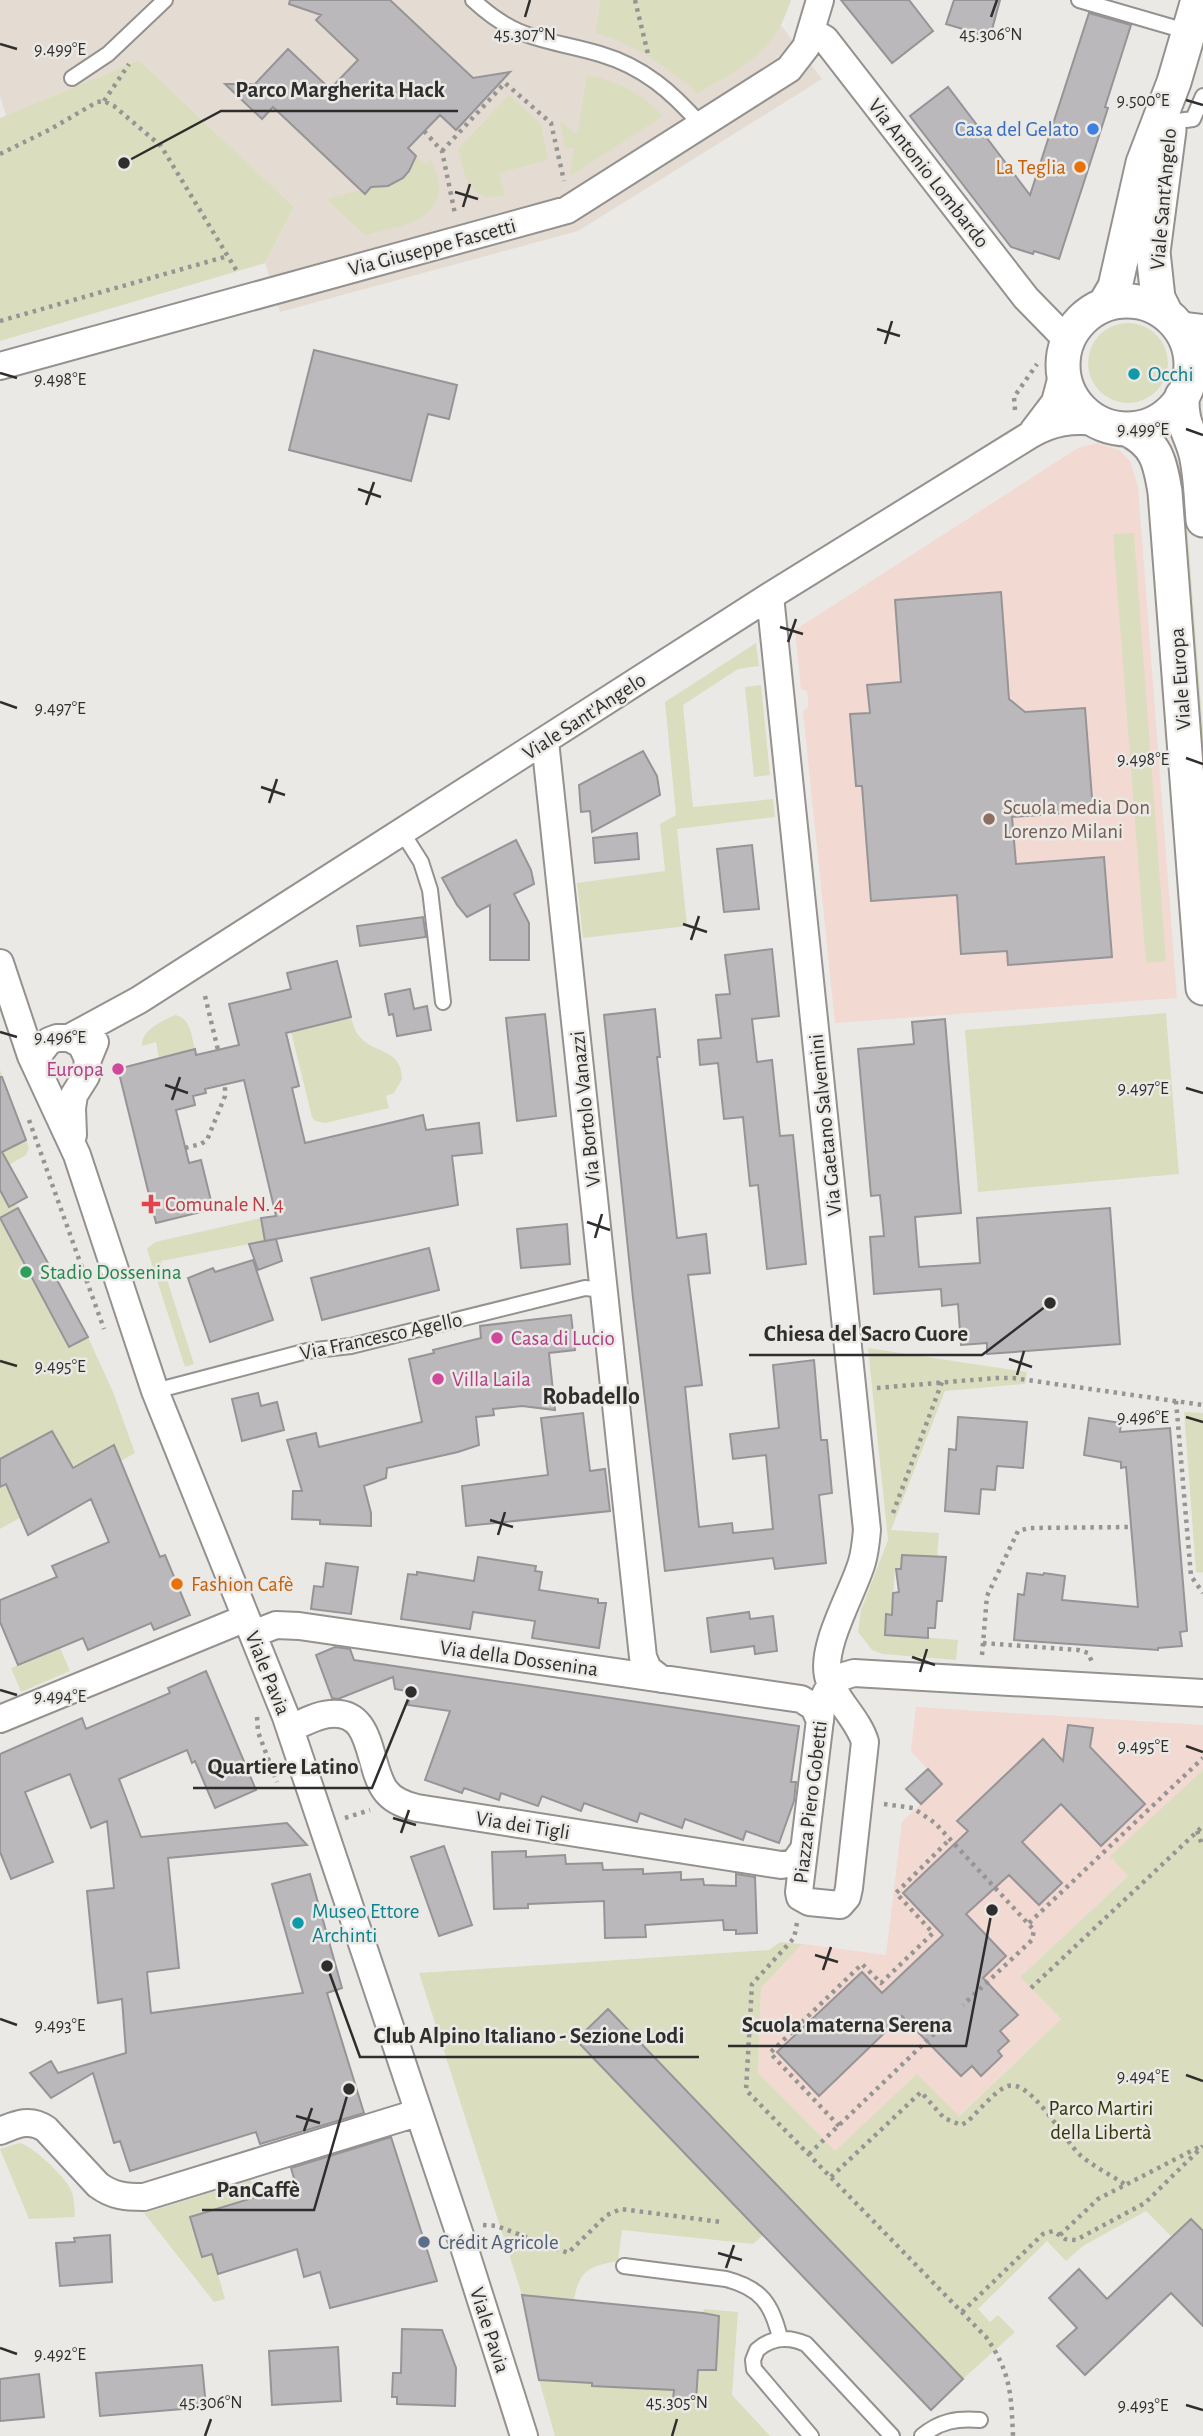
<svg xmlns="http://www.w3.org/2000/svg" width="1203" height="2436" font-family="'Alegreya Sans',sans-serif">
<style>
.built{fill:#e4dcd3}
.education{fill:#f2d9d1}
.green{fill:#dadebf}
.building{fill:#bbb8bb;stroke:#969497;stroke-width:2}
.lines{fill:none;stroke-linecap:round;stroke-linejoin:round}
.service-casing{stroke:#94918f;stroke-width:18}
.minor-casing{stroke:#94918f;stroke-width:30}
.tertiary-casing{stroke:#94918f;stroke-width:37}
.path{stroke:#969593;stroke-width:4.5;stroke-dasharray:3.5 5;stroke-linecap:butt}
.service{stroke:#fff;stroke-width:14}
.minor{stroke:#fff;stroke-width:26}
.tertiary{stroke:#fff;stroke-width:33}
.ticks{fill:none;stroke:#2f2e2d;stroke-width:2.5}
.shop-dot{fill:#3f7fe0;stroke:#ebe9e6;stroke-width:2.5}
.food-dot{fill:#e8710a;stroke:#ebe9e6;stroke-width:2.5}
.culture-dot{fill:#0f9aa8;stroke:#ebe9e6;stroke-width:2.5}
.education-dot{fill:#8d6e63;stroke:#ebe9e6;stroke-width:2.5}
.hotel-dot{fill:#d1479c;stroke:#ebe9e6;stroke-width:2.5}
.health-dot{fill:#e0444e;stroke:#ebe9e6;stroke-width:2.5}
.leisure-dot{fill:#2e9e5b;stroke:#ebe9e6;stroke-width:2.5}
.service-dot{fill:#5c6f8a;stroke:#ebe9e6;stroke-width:2.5}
.labels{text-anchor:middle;stroke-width:5;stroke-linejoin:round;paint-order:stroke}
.shop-label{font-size:21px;fill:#366cbe;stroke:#ebe9e6;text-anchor:end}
.food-label{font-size:21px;fill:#c56008;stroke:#ebe9e6;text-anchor:end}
.street-label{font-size:21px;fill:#2f2e2d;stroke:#ebe9e6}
.culture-label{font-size:21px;fill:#0d838f;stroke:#ebe9e6;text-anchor:start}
.education-label{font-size:21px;fill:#785e54;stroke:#ebe9e6;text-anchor:start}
.hotel-label{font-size:21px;fill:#b23c85;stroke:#ebe9e6;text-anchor:start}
.health-label{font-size:21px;fill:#be3a42;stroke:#ebe9e6;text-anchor:start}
.leisure-label{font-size:21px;fill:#27864d;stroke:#ebe9e6;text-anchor:start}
.park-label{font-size:21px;fill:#343706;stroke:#ebe9e6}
.service-label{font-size:21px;fill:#4e5e75;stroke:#ebe9e6;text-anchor:start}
.quarter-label{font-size:24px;font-weight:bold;fill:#2f2e2d;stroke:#ebe9e6}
.ticks-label{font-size:18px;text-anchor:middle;fill:#2f2e2d;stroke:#ebe9e6;stroke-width:5;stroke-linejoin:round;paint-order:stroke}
.leader{fill:none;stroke:#2f2e2d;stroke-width:2.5}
.callout-dot{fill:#2f2e2d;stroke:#ebe9e6;stroke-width:2.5}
.callout-label{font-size:23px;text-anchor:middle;font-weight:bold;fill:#2f2e2d;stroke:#ebe9e6;stroke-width:5;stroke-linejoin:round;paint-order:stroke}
</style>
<rect width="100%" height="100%" fill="#ebe9e6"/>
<path class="built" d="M0,0H791L781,25L822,79L578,231L280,312L265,263L294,207L139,60L6,116L0,96Z"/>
<path class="education" d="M1097,443L1119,450L1130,461L1138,487L1177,998L835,1023L803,711L808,707V699L807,691L801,689L795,630L1078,448Z
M916,1707L1203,1725V1805L1020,1977L1061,2019L958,2116L917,2074L835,2152L758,2073L761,1988L802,1944L886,1955L902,1822L921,1804L906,1789L927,1769L911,1751Z"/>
<path class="green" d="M601,0H791C786,14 781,27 772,39C755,63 721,79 697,94L691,87C661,64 632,42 595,33Z
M139,60L294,207L265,263L0,341V118Z
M587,75C618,81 642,93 663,116L569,177L574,148H565L560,121L577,135Z
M509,95L541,124L548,160L499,173L505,195C470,205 464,175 458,149Z
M416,156L426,165L431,160C434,168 439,178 439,187C440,223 391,228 365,235L326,199L361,190L365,194L371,187C394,188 409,177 416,156Z
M1088 363a40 40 0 1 1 80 0a40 40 0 1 1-80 0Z
M1177,468L1181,469L1183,473L1203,731V863Z
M1134,533L1166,961L1146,963L1113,534Z
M756,643L759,666L738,669L683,705L693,807L773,799L775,817L677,829L687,926L583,938L577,883L665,871L660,824L676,815L665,702Z
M761,685L770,775L754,777L745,687Z
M1166,1013L1179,1174L978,1192L965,1030Z
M175,1015C191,1018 191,1035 195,1049L159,1059L156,1042L142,1046C141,1030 162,1021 175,1015Z
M351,1017C353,1025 355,1032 361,1038C377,1055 401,1048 402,1079L394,1093L386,1096L389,1108L325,1123L315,1121L312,1117L291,1032Z
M0,1070L29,1148L26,1155L9,1165L27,1197L16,1204L88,1337L113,1392L135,1453L0,1529Z
M261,1218L265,1241L161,1261L194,1364L185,1367L147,1249L155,1242Z
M868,1348L1027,1372L1025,1384L945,1391L891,1530L939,1533L937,1557L902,1555L901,1569H895L892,1615H886L885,1634L958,1640L956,1660L883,1654L872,1650L858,1632L861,1610L888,1540Z
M1184,1412L1203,1413V1572L1201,1573L1196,1572Z
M60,1648L70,1671L21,1692L11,1668Z
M1203,1770V2231L1191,2219L1172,2237L1146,2211L1083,2246L1066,2261L1047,2241L978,2309L990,2322L998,2315L1015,2332L963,2379L577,2040L763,2235L753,2244L622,2230L618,2261C590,2266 579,2270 574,2300L522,2295L419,1973L769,1950L780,1942L802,1944L761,1988L758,2073L835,2151L917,2074L959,2116L1061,2019L1020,1977L1128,1876L1110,1856Z
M19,2143C31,2144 65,2177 70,2188C75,2197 74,2207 75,2217L29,2219L0,2149Z
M251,2180L255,2195L251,2198L190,2217L212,2254L225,2299L214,2302L144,2213Z
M704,2309L738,2312L732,2395L770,2436H555L539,2380L560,2381L561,2369L593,2374V2386L674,2390V2399L696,2400L698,2370L719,2317L703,2312Z"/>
<path class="building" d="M290,0H390L473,78L510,72L456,130L440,115L408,148L416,156L409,171L403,178L388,186L371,187L365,194L273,107L262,119L225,84H255L288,49L330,89L358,60L316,20L321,15L289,4Z
M841,0H909L933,31L892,63Z
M954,0H1000L990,37L946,24Z
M1089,13L1131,25L1105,107L1108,108L1059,259L1034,251L1033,254L1011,247L910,116L948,87L1030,195Z
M314,350L457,385L449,419L428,414L411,481L289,450Z
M1001,592L1009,699L1025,712L1085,708L1093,811L1012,817L1016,864L1104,857L1112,957L1008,965L1007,951L961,954L957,895L871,901L862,786H856L850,714L870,713L867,685L901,682L895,600Z
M643,751L657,776L660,795L592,832L590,811L581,812L579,785Z
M637,833L639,859L595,863L593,838Z
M516,840L531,870L534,884L514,894L529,923V960H490V905L467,917L457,905L442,878Z
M752,845L759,909L724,912L717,849Z
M423,917L426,937L360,946L357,926Z
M772,949L779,1016L752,1019L757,1062L772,1060L780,1136L793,1135L806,1264L767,1269L758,1185L750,1186L743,1117L724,1119L718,1063L700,1065L698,1040L721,1038L716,995L730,994L725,955Z
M337,961L351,1017L286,1033L299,1086L292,1088L305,1143L423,1115L426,1130L479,1123L482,1153L452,1156L458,1205L265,1241L261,1218L276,1216L244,1080L205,1089L206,1093L193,1096L195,1105L176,1110L189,1163L201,1160L213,1209L156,1223L118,1069L195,1049L196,1055L239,1045L229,1004L291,989L287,973Z
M410,989L414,1009L427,1006L431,1030L397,1036L393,1014L389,1015L385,994Z
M655,1009L660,1057H657L677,1238L706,1234L710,1273L688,1275L702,1385L685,1387L699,1527L732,1523L733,1533L773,1529L766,1455L733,1459L730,1434L779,1428L773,1365L814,1360L821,1440H827L832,1493L819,1495L826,1563L775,1569L773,1558L665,1571L633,1298L604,1015Z
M545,1014L556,1116L517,1121L506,1018Z
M945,1019L961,1213L915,1217L919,1267L980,1263L977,1218L1110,1208L1120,1344L987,1354V1343L961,1345L958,1304L942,1306L941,1289L874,1294L870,1237L884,1236L880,1195L871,1196L858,1049L914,1044L912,1022Z
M0,1077H2L26,1140L2,1152L27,1197L9,1207L0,1190Z
M18,1208L88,1337L69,1347L0,1218Z
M567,1224L570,1264L521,1268L517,1229Z
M276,1239L282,1261L258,1270L249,1244Z
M429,1248L439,1290L322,1320L311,1278Z
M253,1260L273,1320L210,1342L188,1278L213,1268L215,1272Z
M571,1315L575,1350L549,1353L555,1410L522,1406L493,1409L494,1415L476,1417L479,1445L458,1452L387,1468L386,1478L364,1486L371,1513V1526L320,1524V1520L292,1519L293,1491H302L287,1440L316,1433L319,1447L422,1422L409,1359L434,1353L433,1350L481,1338L480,1326Z
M258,1393L261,1406L277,1402L284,1430L242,1441L232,1399Z
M583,1413L590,1471L605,1469L610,1511L466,1526L462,1486L548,1475L541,1418Z
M958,1417L1027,1422L1023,1468L997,1466L995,1490L981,1489L979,1514L945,1511L949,1449L956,1450Z
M1089,1418L1121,1423L1120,1432L1170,1428L1187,1631L1180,1632L1182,1646L1158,1648V1650L1014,1640L1018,1594L1024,1595L1027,1573L1043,1575L1044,1573L1065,1576L1062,1600L1138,1607L1126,1467L1121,1468V1462L1084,1455Z
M52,1431L73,1468L114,1445L160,1557L165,1555L190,1615L154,1630L151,1623L88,1650L83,1638L18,1665L0,1622V1600L57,1577L52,1566L109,1542L91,1499L28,1535L6,1484L0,1487V1459Z
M902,1555L946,1557L942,1601H937L935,1628H928V1638L885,1635L886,1614L892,1615L893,1593L899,1592L896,1569H901Z
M478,1557L536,1566L535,1571L542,1572L539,1590L598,1599V1603H606L599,1648L532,1638L535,1621L473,1612L470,1629L401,1619L408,1574L417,1575V1572L474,1581Z
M326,1563L358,1567L351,1614L311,1609L314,1586L323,1587Z
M749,1612L750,1619L773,1616L777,1651L755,1654L754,1646L711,1652L707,1618Z
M335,1647L350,1649L354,1660L799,1726L791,1782H796L794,1801L779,1843L746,1831L743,1840L685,1819L682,1828L640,1813L637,1822L584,1803L581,1811L542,1796L538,1806L501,1793L499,1800L464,1788L462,1793L425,1780L450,1711L408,1705L411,1692L395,1689L393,1677L338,1699L332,1698L316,1655Z
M206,1671L256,1790L215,1808L195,1761L192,1763L187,1750L119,1779L141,1837L287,1823L307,1845L168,1858L179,1968L147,1972L151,2013L303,1993L272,1884L310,1874L342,1988L327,1993L364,2113L260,2144L256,2132L130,2171L120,2141L114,2143L93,2073L51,2098L30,2073L51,2061L58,2073L126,2053L122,1999L98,2003L87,1891L114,1888L107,1821L91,1828L70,1774L25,1792L53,1862L11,1879L0,1852V1754L82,1718L86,1729L170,1693L168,1688Z
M1068,1725L1093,1728L1090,1747L1145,1804L1101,1846L1061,1804L1022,1842L1062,1883L1039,1905L1009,1875L966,1914L1006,1956L983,1978L1018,2015L1000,2031L1009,2041L998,2051L1002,2056L981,2076L972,2066L961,2076L902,2016L819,2096L777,2052L862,1972L882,1993L943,1935L903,1893L968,1831L957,1821L1043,1739L1063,1761Z
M928,1769L942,1784L921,1804L906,1789Z
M444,1846L472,1925L439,1936L411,1857Z
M526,1851V1857L565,1855L566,1864L602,1863L603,1870L643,1869V1874L681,1872V1880L703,1879L704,1885L736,1886V1874L755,1877L757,1933L736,1934V1930H724L723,1920L645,1925L646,1937L605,1938L604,1901L528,1904V1908L494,1909L492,1852Z
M608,2009L963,2379L931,2410L576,2040Z
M391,2137L437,2281L330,2308L320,2272L304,2277L297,2249L218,2274L212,2254L202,2257L190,2217L296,2185L291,2168Z
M1191,2219L1203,2231V2326L1171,2293L1085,2375L1057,2346L1077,2328L1049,2298L1079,2269L1107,2299Z
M110,2235L112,2282L60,2286L56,2243L75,2242L74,2238Z
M522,2295L703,2313L719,2316L716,2370H698L696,2400L673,2399L674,2390L592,2386V2383L539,2380Z
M402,2329L442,2330L456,2368L455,2406L397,2404V2397H392L393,2373H401Z
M338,2347L341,2401L272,2405L269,2351Z
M202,2365L206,2407L100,2416L96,2373Z
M39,2374L44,2417L0,2421V2379Z"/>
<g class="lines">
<g class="service-casing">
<path id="service" d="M473,0C518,42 545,38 600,54C644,67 672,92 701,125
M1079,0L1189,32
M72,78L108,54L165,0
M1170,122L1193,119L1203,96
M402,832L421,862L430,890L443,1002
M155,1391L307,1351L351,1346L585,1288L595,1289L604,1296
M624,2266L726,2279C761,2288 772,2304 780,2338
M811,2436L754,2369L753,2360L757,2350C772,2337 788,2336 806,2344L892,2436
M922,2436C940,2421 957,2418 980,2420"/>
</g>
<g class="minor-casing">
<path id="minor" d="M811,31L825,39L1026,298L1068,341
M1173,321L1185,326L1203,328
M0,366L567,210L789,69L806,47L820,0
M1191,370L1203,351
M1033,431L1055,402L1063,372
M770,596L867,1530C866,1541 865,1552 862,1562C853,1593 821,1645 828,1676C833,1698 858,1718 865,1742L849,1888L847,1897L840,1905L809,1902L800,1897L799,1892L822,1703C827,1686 837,1677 854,1673L1203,1693
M545,741L643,1657L648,1669L661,1679
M0,963L31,1056L38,1071
M69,1038L139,1000L770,596L1030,435C1052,422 1072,419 1097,422
M88,1059L81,1044L69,1038H57L49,1041L39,1054L38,1071L77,1155L155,1391L286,1717L465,2250L524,2436
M73,1135L72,1108L74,1095L86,1076L88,1059L95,1042
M253,1634L276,1625L299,1626L801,1699L814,1707L820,1721
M0,1719L246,1618
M290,1729C302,1723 317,1715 330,1714C374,1709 367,1765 385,1790C392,1800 404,1805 417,1808L781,1865L794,1863L804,1849
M0,2131C17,2124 30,2118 46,2129L98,2185C113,2196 125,2197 144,2197L417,2113"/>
</g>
<g class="tertiary-casing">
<path id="tertiary" d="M1063 365a64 64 0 1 1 128 0a64 64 0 1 1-128 0Z
M1105,304L1115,287L1143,163L1174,82L1198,0
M1166,314L1158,298L1153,252L1169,130
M1182,396C1181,426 1190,430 1196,454C1201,476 1201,498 1203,520
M1127,429C1156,443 1160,461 1165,492L1203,988"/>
</g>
<path class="path" d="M635,0L648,54
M104,101L129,64
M424,131L442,151L455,214
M442,151L505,83L551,123L564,181
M0,154L49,130L97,102L104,101L114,106L161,146L238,273
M0,321L228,256
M1015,410L1014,397L1037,364
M205,996L218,1050
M29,1120L104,1329
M185,1148L201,1144L207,1140L225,1096V1084
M877,1388L996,1378H1013L1203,1405
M1176,1401L1191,1576L1203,1593
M893,1513L942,1382
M983,1643L1078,1650L1088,1653L1092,1662
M982,1655L987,1596L1018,1531L1029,1528L1131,1527
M257,1717L258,1732L277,1782
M884,1804L913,1808L935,1823L1034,1930L1032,1940L963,2005
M345,1818L370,1810
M1197,1831L1203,1847
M797,1923L794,1938L752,1984L746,2090L986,2337C1011,2373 1011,2393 1013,2436
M1029,1923L1203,1758
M1031,1988L1203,1826
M839,2126L770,2053L862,1964L881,1983L933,1933L896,1893L950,1839
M809,2154L937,2031
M831,2177L921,2092L944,2118L961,2125L967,2122C977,2113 995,2090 1008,2086C1031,2079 1064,2140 1080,2155C1094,2167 1111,2175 1126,2185
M483,2225L497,2226L568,2253L607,2215L621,2209L721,2222
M1060,2235L1098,2199L1199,2147
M962,2312L1043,2234L1053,2231L1065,2239L1076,2240L1145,2203L1203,2146"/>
<use href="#service" class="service"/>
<use href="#minor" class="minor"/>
<use href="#tertiary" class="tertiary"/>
</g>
<path class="ticks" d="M525,17L530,0M991,17L997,0M0,44L17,49M1186,100L1203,105M455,192L478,199M463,207L470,184M877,329L900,336M885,344L892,321M0,373L17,378M1186,429L1203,435M358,489L381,497M366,505L374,482M780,627L803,634M788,642L796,619M0,702L17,708M1186,758L1203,764M261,787L285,795M269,803L277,779M683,924L707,932M691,940L699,916M0,1032L17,1037M165,1085L188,1093M1186,1088L1203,1093M172,1100L180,1077M587,1222L610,1230M595,1238L602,1214M1009,1359L1032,1367M0,1361L17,1366M1017,1375L1024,1351M1186,1417L1203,1422M490,1520L513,1527M498,1535L505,1512M912,1657L935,1665M920,1672L927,1649M0,1690L17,1695M1186,1746L1203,1752M393,1818L416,1825M401,1833L409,1810M815,1955L838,1962M823,1970L831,1947M0,2019L17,2025M1186,2075L1203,2081M296,2116L320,2123M304,2131L312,2108M718,2253L742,2260M726,2268L734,2245M0,2348L17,2354M1186,2405L1203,2410M205,2436L211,2419M672,2436L677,2419"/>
<circle class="shop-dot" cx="1093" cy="129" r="7"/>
<g class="food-dot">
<circle cx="1080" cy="167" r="7"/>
<circle cx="177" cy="1584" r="7"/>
</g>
<g class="culture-dot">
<circle cx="1134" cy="374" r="7"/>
<circle cx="298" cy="1923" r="7"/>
</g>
<circle class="education-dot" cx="989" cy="819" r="7"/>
<g class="hotel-dot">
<circle cx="118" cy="1069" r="7"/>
<circle cx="497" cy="1338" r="7"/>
<circle cx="438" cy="1379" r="7"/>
</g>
<path class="health-dot" d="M147.5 1193.5h7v7h7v7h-7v7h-7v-7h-7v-7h7z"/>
<circle class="leisure-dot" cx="26" cy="1272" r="7"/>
<circle class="service-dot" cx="424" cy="2242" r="7"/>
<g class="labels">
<g class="shop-label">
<text x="1079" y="136">Casa del Gelato</text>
</g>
<g class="food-label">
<text x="1066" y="174">La Teglia</text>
<text x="191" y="1591" text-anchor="start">Fashion Cafè</text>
</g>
<g class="street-label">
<text transform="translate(929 173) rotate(52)" y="7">Via Antonio Lombardo</text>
<text transform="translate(1163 199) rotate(-85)" y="7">Viale Sant’Angelo</text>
<text transform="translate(432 247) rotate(-15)" y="7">Via Giuseppe Fascetti</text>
<text transform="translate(1180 679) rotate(-94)" y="7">Viale Europa</text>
<text transform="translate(584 716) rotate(-33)" y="7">Viale Sant'Angelo</text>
<text transform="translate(585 1109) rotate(-96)" y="7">Via Bortolo Vanazzi</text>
<text transform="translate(825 1125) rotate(-96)" y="7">Via Gaetano Salvemini</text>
<text transform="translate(381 1336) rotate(-12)" y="7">Via Francesco Agello</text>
<text transform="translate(519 1658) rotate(8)" y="7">Via della Dossenina</text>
<text transform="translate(268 1673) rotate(68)" y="7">Viale Pavia</text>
<text transform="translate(810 1802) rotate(-83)" y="7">Piazza Piero Gobetti</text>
<text transform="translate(523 1825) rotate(9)" y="7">Via dei Tigli</text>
<text transform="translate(490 2330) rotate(72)" y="7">Viale Pavia</text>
</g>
<g class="culture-label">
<text x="1148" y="381">Occhi</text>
<text x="312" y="1918">Museo Ettore<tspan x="312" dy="24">Archinti</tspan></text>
</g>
<g class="education-label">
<text x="1003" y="814">Scuola media Don<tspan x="1003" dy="24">Lorenzo Milani</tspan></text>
</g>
<g class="hotel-label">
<text x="104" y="1076" text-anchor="end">Europa</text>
<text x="511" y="1345">Casa di Lucio</text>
<text x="452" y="1386">Villa Laila</text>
</g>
<g class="health-label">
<text x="165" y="1211">Comunale N. 4</text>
</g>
<g class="leisure-label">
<text x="40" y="1279">Stadio Dossenina</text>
</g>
<g class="park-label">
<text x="1101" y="2115">Parco Martiri<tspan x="1101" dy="24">della Libertà</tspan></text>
</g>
<g class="service-label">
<text x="438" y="2249">Crédit Agricole</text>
</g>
<g class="quarter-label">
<text x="591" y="1404">Robadello</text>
</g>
</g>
<g class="ticks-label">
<text x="525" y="40">45.307°N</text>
<text x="991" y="40">45.306°N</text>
<text x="60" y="55">9.499°E</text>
<text x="1143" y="106">9.500°E</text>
<text x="60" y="385">9.498°E</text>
<text x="1143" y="435">9.499°E</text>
<text x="60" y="714">9.497°E</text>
<text x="1143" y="765">9.498°E</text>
<text x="60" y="1043">9.496°E</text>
<text x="1143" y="1094">9.497°E</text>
<text x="60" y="1372">9.495°E</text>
<text x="1143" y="1423">9.496°E</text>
<text x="60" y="1702">9.494°E</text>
<text x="1143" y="1752">9.495°E</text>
<text x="60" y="2031">9.493°E</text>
<text x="1143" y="2082">9.494°E</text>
<text x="60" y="2360">9.492°E</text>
<text x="211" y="2408">45.306°N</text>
<text x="677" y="2408">45.305°N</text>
<text x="1143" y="2411">9.493°E</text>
</g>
<path class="leader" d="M124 163L221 111H458M1050 1303L982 1355H749M411 1692L372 1788H193M992 1910L966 2046H728M327 1966L360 2057H699M349 2089L314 2210H202"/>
<g class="callout-dot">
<circle cx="124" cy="163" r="7"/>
<circle cx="1050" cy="1303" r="7"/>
<circle cx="411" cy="1692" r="7"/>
<circle cx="992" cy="1910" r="7"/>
<circle cx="327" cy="1966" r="7"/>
<circle cx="349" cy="2089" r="7"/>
</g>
<g class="callout-label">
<text x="340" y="97">Parco Margherita Hack</text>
<text x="866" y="1341">Chiesa del Sacro Cuore</text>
<text x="283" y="1774">Quartiere Latino</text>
<text x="847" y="2032">Scuola materna Serena</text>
<text x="529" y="2043">Club Alpino Italiano - Sezione Lodi</text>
<text x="258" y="2197">PanCaffè</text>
</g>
</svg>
